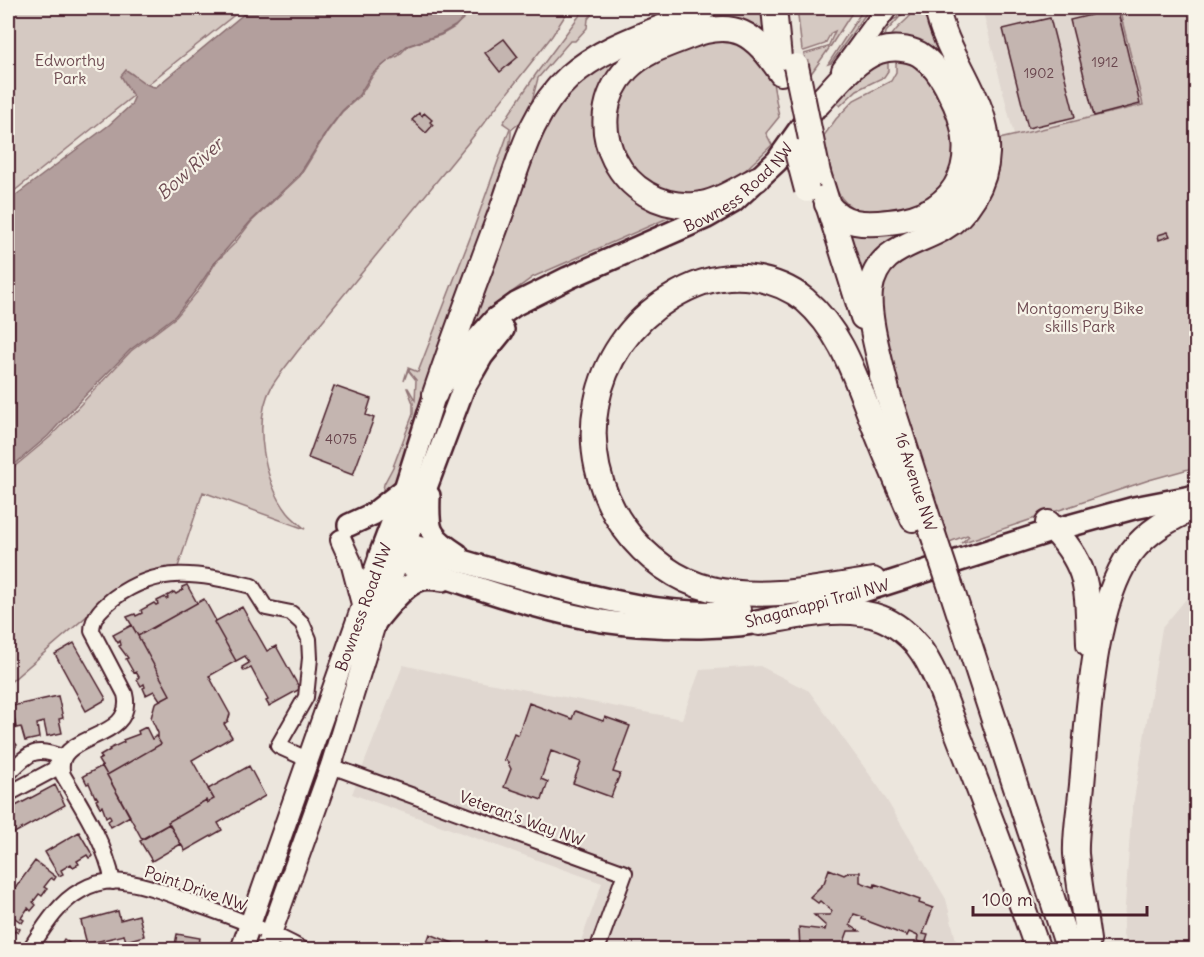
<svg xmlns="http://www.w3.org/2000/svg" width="1204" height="957" font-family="Delius,sans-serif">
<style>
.built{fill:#e0d7d0}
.green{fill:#d5c9c2;stroke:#907476;stroke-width:1.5}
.water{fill:#b39f9d;stroke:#896c6f;stroke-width:1.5}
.building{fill:#c4b5b0;stroke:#4a1f2b;stroke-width:1.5}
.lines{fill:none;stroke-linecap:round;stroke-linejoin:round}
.street-casing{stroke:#4a1f2b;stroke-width:18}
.secondary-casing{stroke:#4a1f2b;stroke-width:24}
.primary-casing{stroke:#4a1f2b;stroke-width:26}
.highway-casing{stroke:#4a1f2b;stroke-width:28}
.street{stroke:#f7f3e8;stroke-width:14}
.secondary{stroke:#f7f3e8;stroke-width:20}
.primary{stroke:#f7f3e8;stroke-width:21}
.highway{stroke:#f7f3e8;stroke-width:24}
.highway-bridge-casing{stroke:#4a1f2b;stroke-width:28;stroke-linecap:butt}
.highway-bridge{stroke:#f7f3e8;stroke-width:24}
.labels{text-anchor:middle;stroke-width:4.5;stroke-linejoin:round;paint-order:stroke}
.number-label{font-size:14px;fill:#68444c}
.park-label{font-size:16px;fill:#6d4a51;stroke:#f7f3e8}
.street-label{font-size:16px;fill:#4a1f2b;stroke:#f7f3e8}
.water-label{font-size:18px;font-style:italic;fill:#6f4c53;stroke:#f7f3e8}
</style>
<rect width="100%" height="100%" fill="#ece6dd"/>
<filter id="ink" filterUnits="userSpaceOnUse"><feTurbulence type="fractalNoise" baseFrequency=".0167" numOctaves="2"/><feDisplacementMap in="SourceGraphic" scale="12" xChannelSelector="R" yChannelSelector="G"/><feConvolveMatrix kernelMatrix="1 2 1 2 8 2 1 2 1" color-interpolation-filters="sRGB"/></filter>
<g filter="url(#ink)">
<path class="built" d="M982,8H1119L1143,105L1014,135Z
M1196,587V949H1128L1123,935L1131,818L1162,628Z
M403,665L467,679L682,719L700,670L760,666L809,691L880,789L946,899L958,949H578L602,883L352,794Z"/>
<path class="green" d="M8,8H243L8,196Z
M471,8H570L552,36L472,138L297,352C289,363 279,374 272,386C252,421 264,482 288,513C293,519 300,524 305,529L203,492L177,570L116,591L8,684V472L50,437L131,351L176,317L198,291L216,262L235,243L251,222L300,176L327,132L342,112L360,96L373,75L387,61L398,56L408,46L441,35L455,27Z
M585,8H597L588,19L587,28L575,41H570L538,78L528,116L511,130C512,148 499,174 494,192C467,291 431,388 397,485L382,495L384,484L393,467L413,414V403L407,388H408L415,400L416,380L408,370L404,381L408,368L418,372L472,233L510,128L503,123L536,74Z
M714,8H766L769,35L687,26Z
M797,8H855L830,47L810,75L808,61L805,60L804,54L828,47L835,31L831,33L825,44L804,51L802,50Z
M864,8H870L831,63L828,64Z
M900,8H908L886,32L885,38L877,40L890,21L897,18Z
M916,8H929L960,85L891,37C897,25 910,20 916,8Z
M1119,8H1196V467L1149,480L961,543L969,536L967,535L947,543L878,316L881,279L995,140L1143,105Z
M709,37L747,45L772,77L779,117L766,133L772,145L739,176L719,188L687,196L652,188L627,166L613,114L635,70Z
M652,40L598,131L677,214L533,277L489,309L470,329L538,132L580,77Z
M896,58C906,61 913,64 919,69C942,88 962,143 950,171C944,184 933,194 921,201V200C913,208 897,208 885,209C878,210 869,212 862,211C833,206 828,164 820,141L836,119L854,100L891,81L896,72Z
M888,60V71L884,77L857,90L840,106L836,102L862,68Z
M925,225L863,280L845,232Z"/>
<path class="water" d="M251,8H471L464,18L455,26L441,34L407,46L372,74L359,95L342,111L327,131L299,175L250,222L216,261L196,290L175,316L130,350L76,405L48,436L8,470V201L109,125L131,105L134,98L121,76L126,70C135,75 146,87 156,87Z"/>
<path class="building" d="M1089,8H1102L1103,12L1117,8L1140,104L1094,116L1070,20L1091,15Z
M1050,18L1075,117L1028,128L1003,29Z
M504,39L518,57L500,72L485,53Z
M419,113L422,116L424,113L432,120L430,122L433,125L426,133L412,120Z
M1168,232L1170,236L1159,240L1158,235Z
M334,386L371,399L366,415L374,418L353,475L308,458Z
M187,585L197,603L138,636L127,617L135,614L136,616L142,613L141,610L154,603L156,605L158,604L157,601L165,597L166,599L168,598L167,596L174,592L176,594L183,590L182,587Z
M204,599L216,621L214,622L236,661L209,676L230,714L228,721L224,724L232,737L192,760L214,799L207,803L206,800L201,803L168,822L169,824L142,839L107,775L161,744L156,736L158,737V733L151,718L155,703L170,695L138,636Z
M242,607L267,651L276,646L300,689L269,706L266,701L268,700L251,668L244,671L242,667L249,663L245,656L236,661L214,622Z
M132,625L170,695L160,700L154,691L146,695L143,688L145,687L144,684L141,686L137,679L139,677L136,672L134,673L126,659L128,658L119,646L121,645L120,641L118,643L113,635Z
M74,643L105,697V700L86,711L55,654Z
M58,696L63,718L59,719L62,733L47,736L44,722L37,724L39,738L25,741L21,727L16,728L12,706Z
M529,703L572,719L575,711L603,721L605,717L630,726L613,772L620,774L611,797L573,783L581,762L551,751L541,779L548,782L542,800L504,787L511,769L507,761L504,760L514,733L518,735Z
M8,727L11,731L8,734L9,736L17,745L8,755Z
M146,727L152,739L156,736L161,744L107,775L98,760L102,758L100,756L110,750L109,749L124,742L123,740L139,734L138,731Z
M102,766L130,816L111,827L108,821L111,819L109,815L106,817L102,806L100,807L96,800L98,799L96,796L95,797L89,783L87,784L83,776Z
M249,766L265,796L218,823L222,830L185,851L168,822L206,800L207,803L214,799L208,789Z
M55,785L65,805L9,836L8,810Z
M169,824L181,844L152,861L140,841Z
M79,832L93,856L89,858L87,855L77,861L79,864L73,867L71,864L61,870L63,874L59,876L45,852Z
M35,861L56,877L54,880L51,878L44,887L47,889L42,896L39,894L33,902L36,905L31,911L28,908L21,918L24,920L22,923L8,913V898Z
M829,869L844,875L849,872H860V882L874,887L875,884L920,900L919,903L933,908L923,934L928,935L925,944L917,941L918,936L909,932L907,936L862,919L863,917L854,914L850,925L859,931H848L844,942L871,950H800L799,927L825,930L826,926L814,915H830L832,911L820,901L818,903L810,897L824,883Z
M118,911L120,920L139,915L144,936L126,941L124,935L87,944L81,921Z
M8,921L20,929L18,933L15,931L8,940L12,943L8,949Z
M177,934L200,938L198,950H174Z
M430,934L470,950H424Z
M64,939L78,950H57Z"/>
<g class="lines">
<g class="street-casing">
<path id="street" d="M331,766L625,873L597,950
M8,774C28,754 34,745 63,758L53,770L8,794
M113,882C105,842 83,809 63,775C50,731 137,744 125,694L92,631C92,616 103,607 114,598C160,564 200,574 252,586L266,608L291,613L302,623L309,639L310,658L306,697L278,746L309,760
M29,950C43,929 58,903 80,891C93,883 109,880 124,882C149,885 175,896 198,905C235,918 270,931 304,950"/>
</g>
<g class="secondary-casing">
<path id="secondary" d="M842,70L887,8
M341,540L351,562L362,604
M241,950L380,555
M265,950L331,766L376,621L398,561"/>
</g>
<g class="primary-casing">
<g id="primary">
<path d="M429,496C428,529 427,535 457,554"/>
<path d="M349,525L373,514L405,489"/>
<path d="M388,537C436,554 484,568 533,581C600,599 670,618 740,611"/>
<path d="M401,554L463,389L482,356L503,330"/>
<path d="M810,608L1054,530L1134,508L1196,496"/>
<path id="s1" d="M774,618C749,626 723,626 697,627C662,627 626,626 591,619C520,605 450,578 380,555L405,489L435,394L464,354L495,319L516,304L568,278L707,217L733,202L777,161L814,109"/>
<path d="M376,621C387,608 406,582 423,579C429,578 437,579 443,580"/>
</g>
</g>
<g class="highway-casing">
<g id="highway">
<path d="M774,8L780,68"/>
<path d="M818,104C836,85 854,60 879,51C892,47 908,48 919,54C933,63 943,78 950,93C983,154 964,215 889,222C865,225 843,225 827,204"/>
<path d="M818,173L863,317"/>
<path d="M757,179C737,189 717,203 695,205C622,211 576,123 627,69C643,52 666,45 687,37C734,18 755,33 781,73"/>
<path id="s2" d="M882,376L933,534"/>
<path d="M887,391C881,363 867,318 870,291C876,249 911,246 942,229C968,214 986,184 987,153C990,100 946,58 937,8"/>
<path d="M435,394C455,335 477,277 499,218C518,168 528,114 569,77C602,47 650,33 691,16L704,8"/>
<path d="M1048,523C1090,567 1087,586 1089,644"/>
<path d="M873,580C820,588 764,601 711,589C677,581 645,557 625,529C570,453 589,347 670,298C692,284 718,275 745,277C767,279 788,286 805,300C842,332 855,377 872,420C885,454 899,486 913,519"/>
<path d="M951,588L1069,950"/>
<path d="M759,623C797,617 843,604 881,618C894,623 908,634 917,645C936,669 946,704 957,732C985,804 1012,876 1038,950"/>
<path d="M1088,940C1084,912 1079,883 1076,854C1075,832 1080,807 1082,785C1088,719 1092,609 1130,554C1147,531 1171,518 1196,507"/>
</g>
</g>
<use href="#street" class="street"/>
<use href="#secondary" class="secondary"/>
<use href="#primary" class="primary"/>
<use href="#highway" class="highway"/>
<g class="highway-bridge-casing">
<path id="highway-bridge" d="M796,66L818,173
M797,152L807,190
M933,534L951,588"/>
</g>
<use href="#highway-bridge" class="highway-bridge"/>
</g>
</g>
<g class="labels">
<g class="number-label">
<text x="1105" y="67">1912</text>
<text x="1039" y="78">1902</text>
<text x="341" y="444">4075</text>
</g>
<g class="park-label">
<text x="70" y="66">Edworthy<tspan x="70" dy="18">Park</tspan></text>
<text x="1080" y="314">Montgomery Bike<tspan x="1080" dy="18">skills Park</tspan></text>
</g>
<g class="street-label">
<text dy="6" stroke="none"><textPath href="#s1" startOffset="950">Bowness Road NW</textPath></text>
<text dy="6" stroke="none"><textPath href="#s2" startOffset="111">16 Avenue NW</textPath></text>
<text transform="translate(817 603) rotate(-15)" y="6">Shaganappi Trail NW</text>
<text transform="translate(363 607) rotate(-70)" y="6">Bowness Road NW</text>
<text transform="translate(522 818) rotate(20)" y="6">Veteran's Way NW</text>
<text transform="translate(196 888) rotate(19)" y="6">Point Drive NW</text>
</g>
<g class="water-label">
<text transform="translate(190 169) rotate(-42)" y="6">Bow River</text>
</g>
</g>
<rect width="1204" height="957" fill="none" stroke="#f7f3e8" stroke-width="30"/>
<rect x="15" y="15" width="1174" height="927" fill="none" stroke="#4a1f2b" stroke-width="2" filter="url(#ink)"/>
<path d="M973 906v9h174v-9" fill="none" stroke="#4a1f2b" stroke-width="3"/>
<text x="982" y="906" font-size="18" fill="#4a1f2b" stroke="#f7f3e8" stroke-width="4.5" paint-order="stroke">100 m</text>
</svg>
